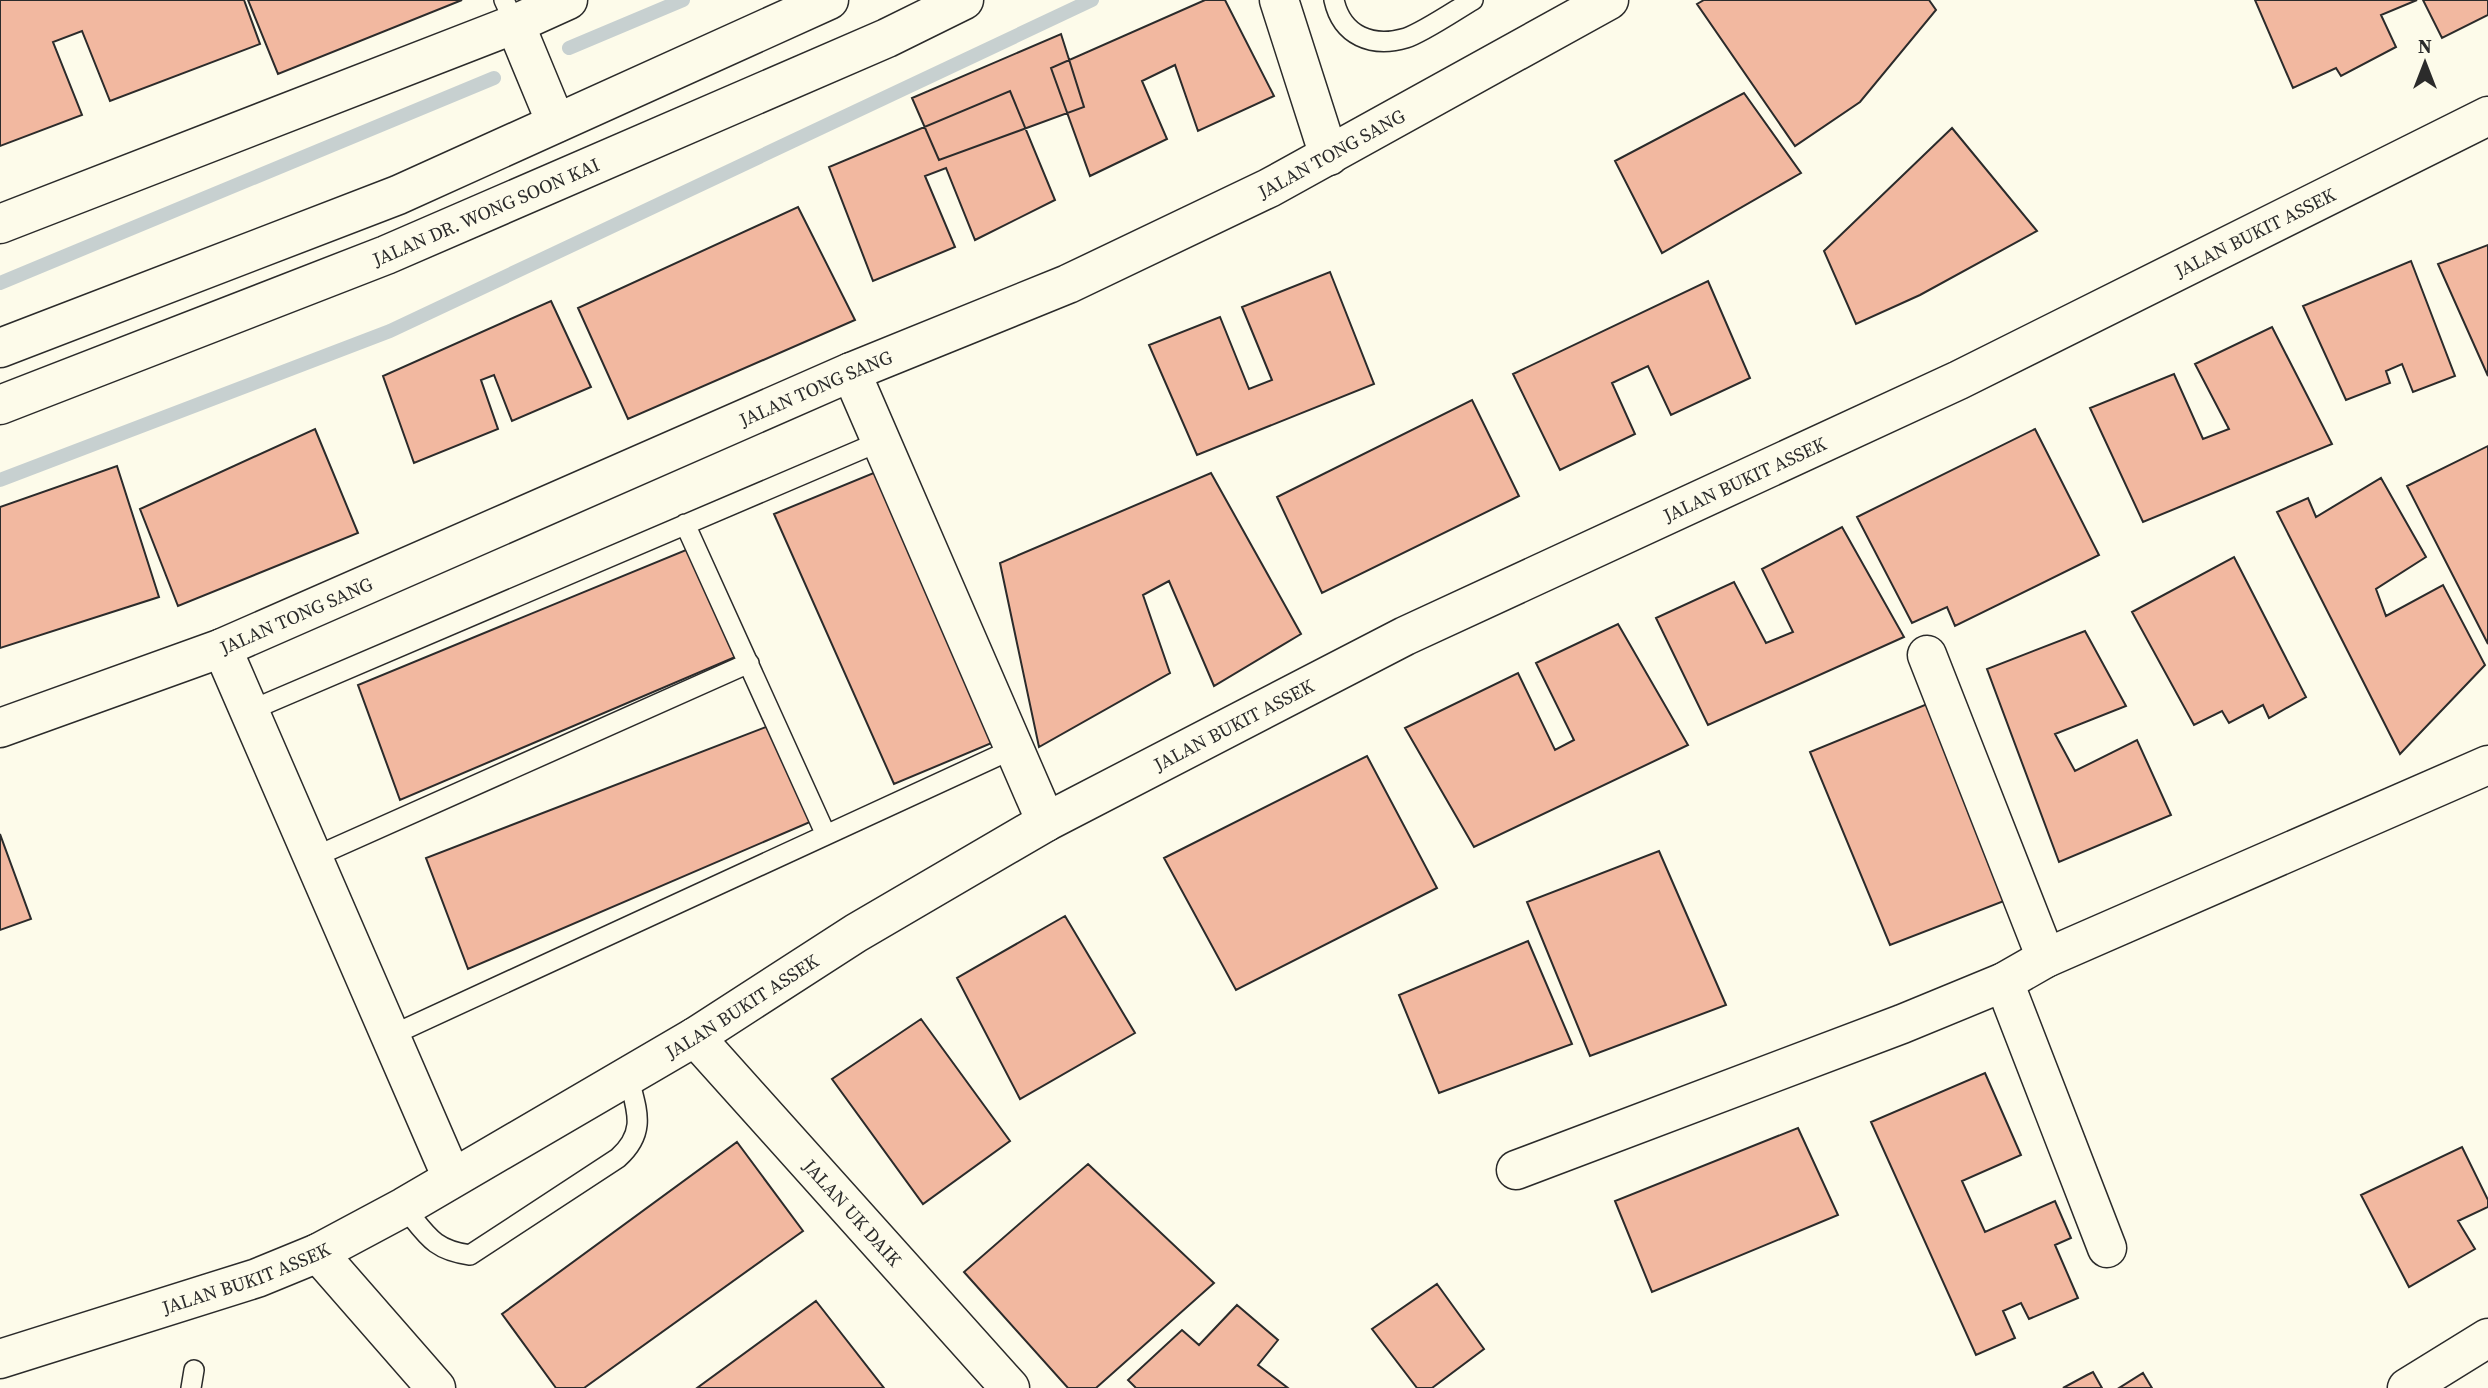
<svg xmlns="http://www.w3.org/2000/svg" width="2488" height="1388" font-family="'Source Serif 4',serif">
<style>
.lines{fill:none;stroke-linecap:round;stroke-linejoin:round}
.stream{stroke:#c7d0d0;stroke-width:14}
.building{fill:#f2b8a0;stroke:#2b2b2b;stroke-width:2}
.lane-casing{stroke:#2b2b2b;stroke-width:22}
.street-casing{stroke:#2b2b2b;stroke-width:41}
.primary-casing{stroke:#2b2b2b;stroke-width:41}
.lane{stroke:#fdfbea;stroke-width:19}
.street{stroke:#fdfbea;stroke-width:38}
.primary{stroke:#fdfbea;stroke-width:38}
.labels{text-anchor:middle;stroke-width:5;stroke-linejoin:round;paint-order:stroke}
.street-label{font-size:19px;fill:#2b2b2b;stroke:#fdfbea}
</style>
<rect width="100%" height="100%" fill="#fdfbea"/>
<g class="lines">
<path class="stream" d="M569,48L683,0
M0,283L494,78
M0,480L390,331L1092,0"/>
</g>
<path class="building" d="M0,0H244L260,44L110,101L82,31L53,42L82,115L0,146Z
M248,0H462L278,74Z
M1205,0H1225L1274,96L1198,131L1175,65L1142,81L1167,139L1090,176L1051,68Z
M1704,0H1929L1936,10L1860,102L1795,146L1697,4Z
M2255,0H2417L2381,15L2396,47L2341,76L2336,68L2293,88Z
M2423,0H2488V15L2442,38Z
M1061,34L1084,107L939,160L912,98Z
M1010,91L1055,200L975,240L946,168L925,176L955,247L873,281L829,167Z
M1744,93L1801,173L1662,253L1615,161Z
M1952,128L2037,231L1920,295L1856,324L1824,251Z
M798,207L855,320L628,419L578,308Z
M2488,245V376L2438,264Z
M2411,261L2455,376L2413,392L2402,364L2386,371L2390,383L2346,400L2303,306Z
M1330,272L1374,384L1197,455L1149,345L1220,317L1249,389L1272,380L1242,307Z
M1708,281L1750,378L1671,415L1648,366L1612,383L1635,434L1560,470L1513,374Z
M551,301L591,387L512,421L494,375L481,380L498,429L414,463L383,376Z
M2272,327L2332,444L2143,522L2090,408L2174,374L2203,439L2229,429L2195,364Z
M1472,400L1519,496L1322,593L1277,497Z
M315,429L358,533L178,606L140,509Z
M2035,429L2099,555L1955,626L1947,607L1912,623L1857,517Z
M2488,446V644L2407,486Z
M117,466L159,597L0,648V507Z
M876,472L994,742L894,784L774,514Z
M1211,473L1301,634L1214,686L1169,581L1143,595L1170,673L1039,747L1000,563Z
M2381,478L2426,557L2376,589L2386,616L2443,585L2485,665L2400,754L2277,512L2308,498L2316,517Z
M1842,527L1904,637L1708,725L1656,618L1734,582L1766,643L1793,632L1762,569Z
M703,543L747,652L400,800L358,685Z
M2234,557L2306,697L2269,718L2263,705L2229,723L2222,711L2194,725L2132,612Z
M1618,624L1688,745L1474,847L1405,728L1518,673L1555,750L1574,740L1536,663Z
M2085,631L2126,706L2055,734L2075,771L2137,740L2171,815L2059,862L1987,669Z
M1937,700L2017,896L1890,945L1810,752Z
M779,722L817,819L468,969L426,858Z
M1367,756L1437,888L1236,990L1164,858Z
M0,834L31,919L0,930Z
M1659,851L1726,1005L1590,1056L1527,902Z
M1065,916L1135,1033L1020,1099L957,978Z
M1528,941L1572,1044L1439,1093L1399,995Z
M921,1019L1010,1141L923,1204L832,1079Z
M1985,1073L2021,1155L1962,1181L1985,1232L2055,1201L2071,1238L2055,1245L2078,1298L2029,1319L2021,1303L2003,1311L2015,1338L1976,1355L1871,1122Z
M1798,1128L1838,1215L1652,1292L1615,1201Z
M737,1142L803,1231L584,1388H556L502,1314Z
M2462,1147L2488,1200V1207L2458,1221L2475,1249L2409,1287L2361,1195Z
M1088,1164L1214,1283L1096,1388H1068L964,1272Z
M1437,1284L1484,1349L1432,1388H1417L1372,1329Z
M816,1301L884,1388H697Z
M1237,1305L1278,1340L1258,1365L1288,1388H1136L1128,1380L1182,1330L1199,1345Z
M2093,1372L2102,1388H2063L2087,1375Z
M2143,1373L2152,1388H2119Z"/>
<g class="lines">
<g class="lane-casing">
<path id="lane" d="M504,0L515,24
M1334,0C1342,36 1372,48 1406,38C1422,33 1456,10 1473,0
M685,524L826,835
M249,711L881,441
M312,858L749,663
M390,1036L1015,748
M404,1207C427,1235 433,1250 470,1255L618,1158C648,1131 636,1109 628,1075
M191,1388L194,1370"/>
</g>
<g class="street-casing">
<g id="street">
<path d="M1279,0L1329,156"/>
<path d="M515,24L556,123"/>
<path d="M0,224L515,24L568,0"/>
<path d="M851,372L1046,822"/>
<path d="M222,648L452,1178"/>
<path d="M1927,655L2046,958"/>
<path id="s1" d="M0,728L222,648L851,372L1068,284L1269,188L1609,0"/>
<path d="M2004,982L2107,1248"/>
<path id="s2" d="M695,1037L1010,1388"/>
<path d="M1516,1170L1902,1024L2004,982L2046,958L2488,765"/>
<path d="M318,1253L436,1388"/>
<path id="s3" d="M0,1359L257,1278L318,1253L404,1207L695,1037L856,933L1046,822L1405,636L1959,380L2488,116"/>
<path d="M2407,1388L2488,1338"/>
</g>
</g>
<g class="primary-casing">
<g id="primary">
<path d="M0,348L398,195L829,0"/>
<path id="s4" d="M0,405L386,255L887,38L964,0"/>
</g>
</g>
<use href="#lane" class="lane"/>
<use href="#street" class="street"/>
<use href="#primary" class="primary"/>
</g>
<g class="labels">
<g class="street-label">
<text dy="7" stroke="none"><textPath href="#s1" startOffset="1451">JALAN TONG SANG</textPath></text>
<text dy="7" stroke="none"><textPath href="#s4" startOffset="523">JALAN DR. WONG SOON KAI</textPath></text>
<text dy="7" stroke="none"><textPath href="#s3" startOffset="2527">JALAN BUKIT ASSEK</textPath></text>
<text dy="7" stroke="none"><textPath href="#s1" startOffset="884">JALAN TONG SANG</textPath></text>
<text dy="7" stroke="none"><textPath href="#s3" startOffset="1960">JALAN BUKIT ASSEK</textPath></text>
<text dy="7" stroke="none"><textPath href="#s1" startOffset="317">JALAN TONG SANG</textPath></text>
<text dy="7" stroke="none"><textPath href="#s3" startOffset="1393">JALAN BUKIT ASSEK</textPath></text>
<text dy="7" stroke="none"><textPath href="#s3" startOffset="826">JALAN BUKIT ASSEK</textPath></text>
<text dy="7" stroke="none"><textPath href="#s2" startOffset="236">JALAN UK DAIK</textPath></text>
<text dy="7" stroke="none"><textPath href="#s3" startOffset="259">JALAN BUKIT ASSEK</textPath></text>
</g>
</g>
<g transform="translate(2425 63)" stroke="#fdfbea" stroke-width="5" paint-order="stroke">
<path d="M0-5L12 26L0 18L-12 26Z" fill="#2b2b2b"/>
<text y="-10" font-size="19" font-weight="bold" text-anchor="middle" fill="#2b2b2b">N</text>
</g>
</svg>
